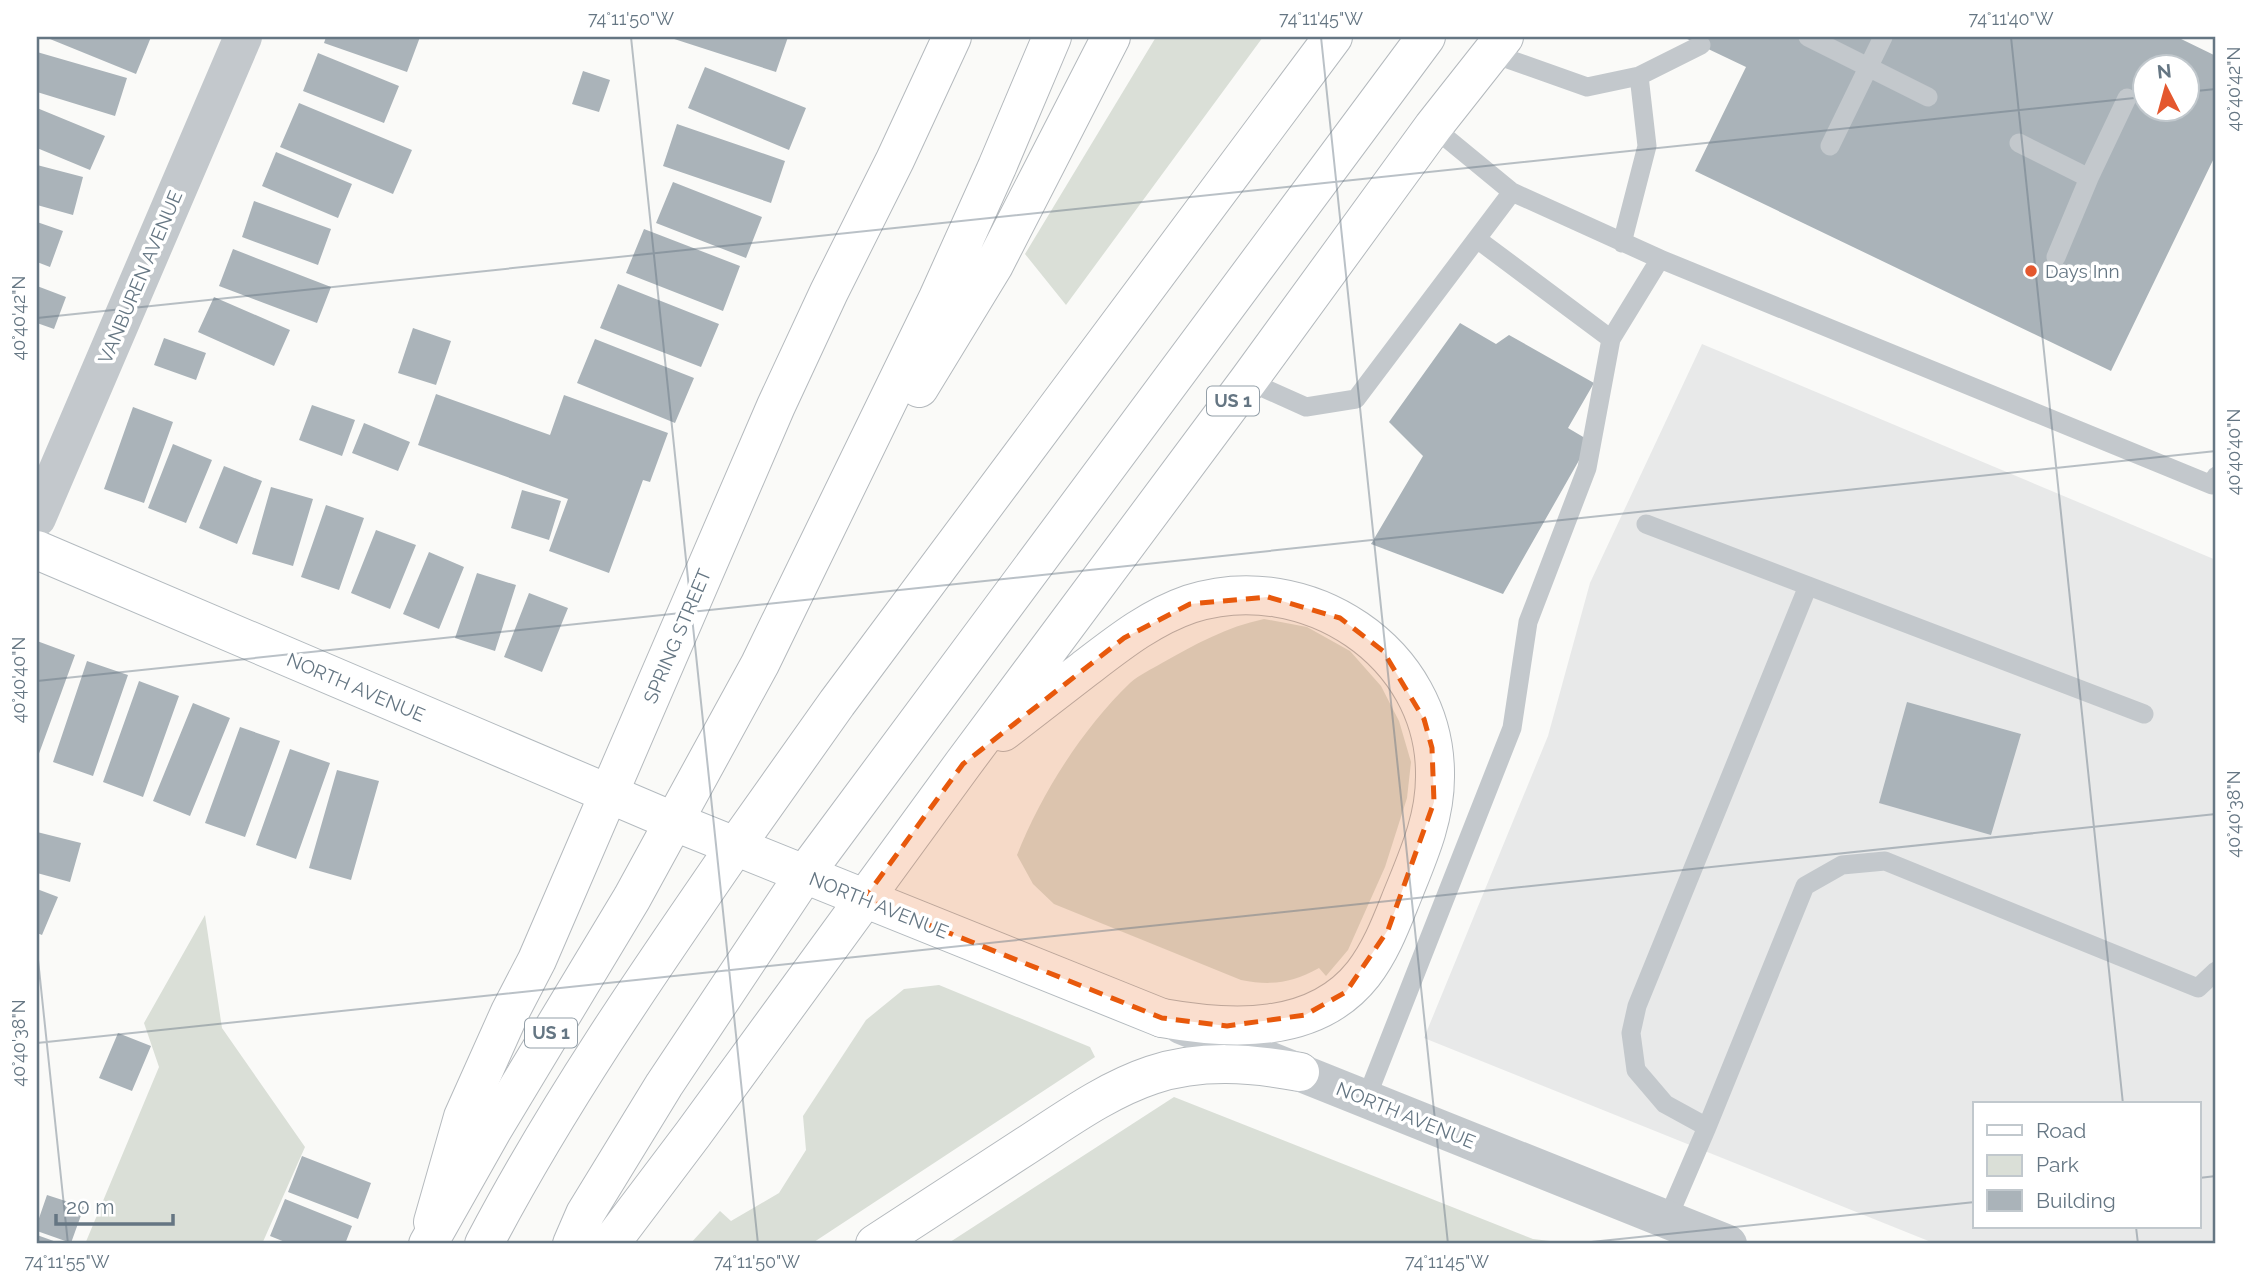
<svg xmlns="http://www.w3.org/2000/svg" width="2253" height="1281" font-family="Raleway,sans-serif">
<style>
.built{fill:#e8e9e9;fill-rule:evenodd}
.green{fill:#dadfd7}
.building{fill:#aab3b9;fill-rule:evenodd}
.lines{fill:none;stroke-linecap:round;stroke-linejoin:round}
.secondary-casing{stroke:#b3babf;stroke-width:40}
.primary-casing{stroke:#b5babe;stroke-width:40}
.trunk-casing{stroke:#b4b9bd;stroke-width:40}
.motorway-casing{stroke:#b4b9bd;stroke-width:40}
.service{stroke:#c3c8cc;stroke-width:19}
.minor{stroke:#c3c8cc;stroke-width:38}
.tertiary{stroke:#c3c8cc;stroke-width:38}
.secondary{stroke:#fff;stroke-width:38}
.primary{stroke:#fff;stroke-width:38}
.trunk{stroke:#fff;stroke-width:38}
.motorway{stroke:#fff;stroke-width:38}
.marked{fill:#e8590c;fill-opacity:0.2;stroke:#e8590c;stroke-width:5;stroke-dasharray:14 9;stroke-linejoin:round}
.ticks{fill:none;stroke:#657683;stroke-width:2;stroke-opacity:0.45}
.poi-dot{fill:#e4572e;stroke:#fff;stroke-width:2.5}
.labels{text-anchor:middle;stroke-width:7;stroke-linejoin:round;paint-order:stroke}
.shield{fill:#fff;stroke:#939fa8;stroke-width:2}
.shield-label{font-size:18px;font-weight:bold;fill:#657683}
.poi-label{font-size:19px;fill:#657683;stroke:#fff;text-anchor:start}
.street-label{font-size:19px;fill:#657683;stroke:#fff}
.neatline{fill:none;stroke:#657683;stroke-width:2.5}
.ticks-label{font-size:18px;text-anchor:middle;fill:#657683}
</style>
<rect width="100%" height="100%" fill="#fafaf8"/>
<path class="built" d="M1702,344L2216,560V1244H1936L1424,1038L1548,736L1590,583ZM1975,1104H2199V1227H1975Z"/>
<path class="green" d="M1156,37H1263L1066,305L1025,254Z
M1264,619L1307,627L1350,651L1381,686L1399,721L1411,762L1407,798L1385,867L1348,950L1326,976L1319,968C1291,983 1272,986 1241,980L1054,904L1033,884L1017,855C1041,794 1083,728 1130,683C1139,675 1152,669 1162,663C1196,644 1226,627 1264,619Z
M205,915L222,1028L305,1147L262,1244H85L159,1067L144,1023Z
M939,985L1090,1047L1095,1057L811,1244H690L720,1211L731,1221L779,1193L806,1150L803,1116L866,1020L904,989Z
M1174,1097L1533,1239L1576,1244H947Z"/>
<path class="building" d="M45,37H151L136,74Z
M326,37H420L407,72L324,43Z
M668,37H788L776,72Z
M1683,37H2177L2216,56V154L2111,371L1695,171L1746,67ZM2144,66H2186V108H2144Z
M37,52L127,78L115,116L37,92Z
M318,53L399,86L384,123L303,91Z
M705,67L806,108L789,150L688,108Z
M583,71L610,80L599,112L572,104Z
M299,103L412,150L393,194L280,147Z
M37,108L105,136L90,170L37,148Z
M677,124L785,161L771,203L663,166Z
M276,152L352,184L338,218L262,186Z
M37,165L83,177L73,215L37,205Z
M673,182L762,217L746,258L656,223Z
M254,201L331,229L318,265L242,237Z
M37,222L63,231L50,267L37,262Z
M644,229L740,266L723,311L626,273Z
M233,249L331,287L317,323L219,286Z
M618,284L719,324L701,367L600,328Z
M37,286L66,297L54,329L37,323Z
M214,297L290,330L274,366L198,332Z
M1460,323L1496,344L1509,335L1594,383L1568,428L1590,441L1503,594L1371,544L1423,456L1389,422Z
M413,328L451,341L436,385L398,373Z
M164,338L206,353L196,380L154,365Z
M595,339L694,378L675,423L577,383Z
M436,394L550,435L564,395L668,433L650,482L643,480L609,573L549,551L568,499L418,445Z
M312,405L355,420L342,456L299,440Z
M133,407L173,422L144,503L104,489Z
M364,423L410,442L398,471L352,453Z
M173,444L212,460L186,523L148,508Z
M224,466L262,481L237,544L199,528Z
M271,487L313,499L293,566L252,554Z
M522,490L561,501L549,540L511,528Z
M326,505L364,518L339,590L301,577Z
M376,530L416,545L390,609L351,593Z
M429,552L464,567L439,629L403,614Z
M477,573L516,585L495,651L455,638Z
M529,593L568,608L542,672L504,657Z
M37,641L75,655L37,759Z
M87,661L128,675L93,776L53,762Z
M139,681L179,696L143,797L103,782Z
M1907,702L2021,734L1991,835L1879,803Z
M193,703L230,718L190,816L153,801Z
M240,727L280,741L245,837L205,823Z
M290,749L330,763L296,859L256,845Z
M337,770L379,781L351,880L309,868Z
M37,832L81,843L70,882L37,873Z
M37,889L58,897L42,935L37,933Z
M118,1033L151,1046L132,1091L99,1078Z
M302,1156L371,1183L358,1219L288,1192Z
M47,1195L84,1207L71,1243L37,1231V1224Z
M285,1199L352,1226L345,1244H290L270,1236Z
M37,1235L62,1244H37Z"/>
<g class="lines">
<g class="secondary-casing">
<path id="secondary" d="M37,550L675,822L1162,1018"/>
</g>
<g class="primary-casing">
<path id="primary" d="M433,1222L463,1117L510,1012L537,960L776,406L829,292L895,160L952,37"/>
</g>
<g class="trunk-casing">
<path id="trunk" d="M919,388L994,265L1111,37
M1003,732C1029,712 1056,691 1082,671C1116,645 1149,618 1190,604C1305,567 1437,651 1435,777C1435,817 1420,852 1405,889C1393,918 1383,948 1363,974C1315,1035 1230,1030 1162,1018
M428,1244L493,1129L632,898L760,664L938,298L997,167L1052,37
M484,1244C557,1105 646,976 735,847
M572,1244L585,1214L664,1085L804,875
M610,1244L693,1134L963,764L1248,381L1433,127L1504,37
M875,1244C926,1211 976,1178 1027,1145C1067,1119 1107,1090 1152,1075C1201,1059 1251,1063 1300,1072"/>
</g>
<g class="motorway-casing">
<path id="motorway" d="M735,847L837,703L1333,37
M804,875L1426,37"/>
</g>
<path class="service" d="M1808,37L1928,97
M1491,53L1587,87L1639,76L1701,45
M2019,143L2089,178L2127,98
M1830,146L1883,37
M1477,239L1611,339L1660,259L1512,192
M1622,243L1647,146L1639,76
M2056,257L2089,178
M1660,259L2212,485L2216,476
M1248,381L1306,407L1356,399L1512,192L1433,127
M1646,524L2144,714
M1366,1099L1512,728L1528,622L1587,468L1611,339
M1707,1127L1805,886L1842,865L1885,861L2198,988L2216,971
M1667,1220L1707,1127L1665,1104L1636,1070L1631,1033L1637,1006L1808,586"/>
<path class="minor" d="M37,518L243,37"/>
<path class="tertiary" d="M1181,1025L1728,1244"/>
<use href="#secondary" class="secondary"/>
<use href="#primary" class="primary"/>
<use href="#trunk" class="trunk"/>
<use href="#motorway" class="motorway"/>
</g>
<path class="marked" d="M1268,597L1340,618L1383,651L1424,719L1432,748L1434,802L1388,930L1346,992L1305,1015L1227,1026L1162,1018L864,899L963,764L1124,638L1190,604Z"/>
<path class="ticks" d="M631,37L758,1244M1321,37L1448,1244M2011,37L2123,1104M2186,92L2216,89M37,318L2144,97M37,681L2216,451M37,950L68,1244M37,1043L2216,814M2199,1178L2216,1176M2136,1227L2138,1244M1572,1244L1975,1202"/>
<circle class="poi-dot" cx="2031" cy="271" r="7"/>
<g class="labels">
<g class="shield">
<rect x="1207" y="386.5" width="52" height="29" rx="5"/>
<rect x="525" y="1018.5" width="52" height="29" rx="5"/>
</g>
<g class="shield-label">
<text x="1233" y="407">US 1</text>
<text x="551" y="1039">US 1</text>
</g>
<g class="poi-label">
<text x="2045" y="278">Days Inn</text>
</g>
<g class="street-label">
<text transform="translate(140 277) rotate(-67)" y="7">VANBUREN AVENUE</text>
<text transform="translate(677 636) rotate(-67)" y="7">SPRING STREET</text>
<text transform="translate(356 687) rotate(23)" y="7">NORTH AVENUE</text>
<text transform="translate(879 905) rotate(22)" y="7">NORTH AVENUE</text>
<text transform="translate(1406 1115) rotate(22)" y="7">NORTH AVENUE</text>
</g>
</g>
<rect width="2253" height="1281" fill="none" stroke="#ffffff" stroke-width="77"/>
<rect x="1973" y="1102" width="228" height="126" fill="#ffffff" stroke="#c1c8cd" stroke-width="2"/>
<rect x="1987" y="1125" width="35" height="10" fill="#ffffff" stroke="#c1c8cd" stroke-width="2"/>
<text x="2036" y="1138" font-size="21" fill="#657683">Road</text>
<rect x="1987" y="1155" width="35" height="21" fill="#dadfd7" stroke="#c1c8cd" stroke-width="2"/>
<text x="2036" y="1172" font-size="21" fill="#657683">Park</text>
<rect x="1987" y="1190" width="35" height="21" fill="#aab3b9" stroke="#c1c8cd" stroke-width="2"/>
<text x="2036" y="1208" font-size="21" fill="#657683">Building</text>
<g transform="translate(2166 88) rotate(354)"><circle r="33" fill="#ffffff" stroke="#c1c8cd" stroke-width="2"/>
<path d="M0-5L12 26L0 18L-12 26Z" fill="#e4572e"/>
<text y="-10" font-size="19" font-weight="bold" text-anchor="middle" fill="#657683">N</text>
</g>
<path d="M56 1214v10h117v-10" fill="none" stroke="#657683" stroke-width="3.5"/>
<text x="66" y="1214" font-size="21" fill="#657683" stroke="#ffffff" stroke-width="5" paint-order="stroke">20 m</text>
<rect x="38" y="38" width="2176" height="1204" class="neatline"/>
<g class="ticks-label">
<text x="631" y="25">74°11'50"W</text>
<text x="1321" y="25">74°11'45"W</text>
<text x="2011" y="25">74°11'40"W</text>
<text transform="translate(2234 89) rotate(-90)" y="6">40°40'42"N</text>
<text transform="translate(19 318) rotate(-90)" y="6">40°40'42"N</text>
<text transform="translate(2234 452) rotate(-90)" y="6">40°40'40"N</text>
<text transform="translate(19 680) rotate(-90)" y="6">40°40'40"N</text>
<text transform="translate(2234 814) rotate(-90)" y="6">40°40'38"N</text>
<text transform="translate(19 1043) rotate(-90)" y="6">40°40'38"N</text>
<text x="67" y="1268">74°11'55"W</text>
<text x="757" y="1268">74°11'50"W</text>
<text x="1447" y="1268">74°11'45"W</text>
</g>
</svg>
